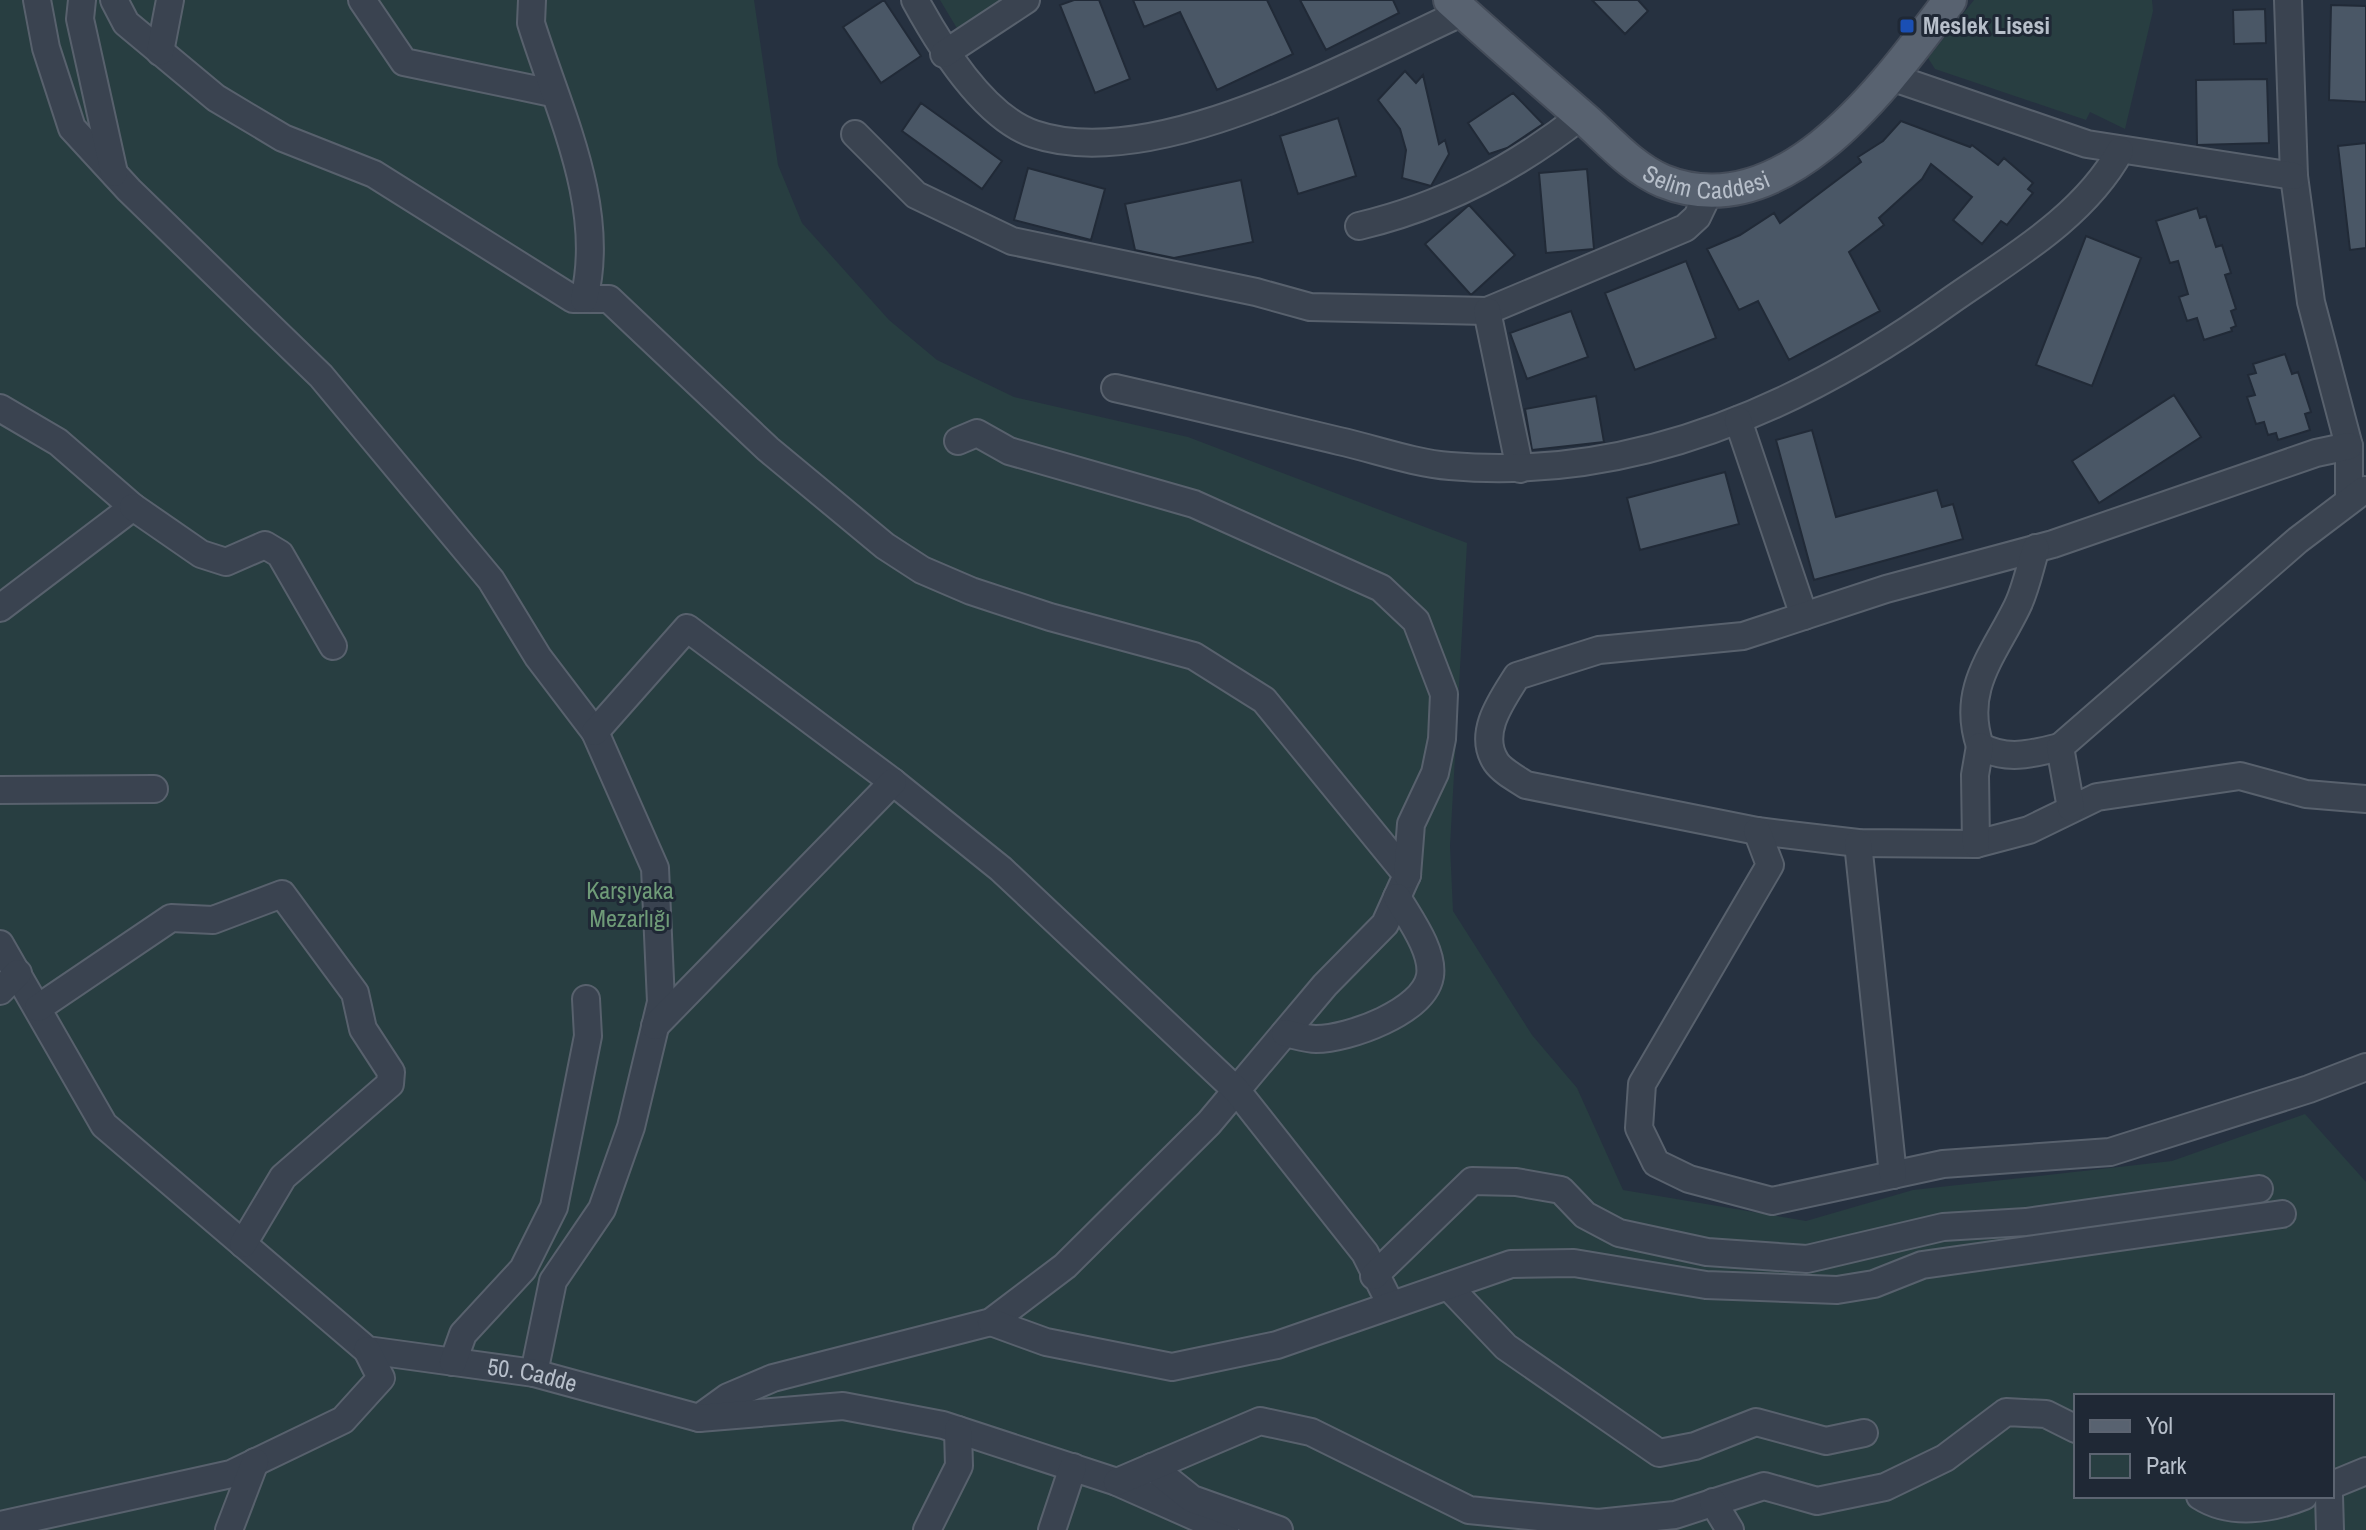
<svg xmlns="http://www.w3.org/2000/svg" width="2366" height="1530" font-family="'Archivo Narrow',sans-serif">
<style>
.green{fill:#283e41;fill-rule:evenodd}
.building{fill:#4a5766;stroke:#212a37;stroke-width:2}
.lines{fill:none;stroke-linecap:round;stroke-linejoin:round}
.minor-casing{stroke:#58616d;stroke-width:30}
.major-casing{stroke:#444c59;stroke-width:36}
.minor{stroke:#3a4350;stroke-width:26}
.major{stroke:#586270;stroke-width:32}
.transit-dot{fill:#1a4fb4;stroke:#1f2835;stroke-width:3}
.labels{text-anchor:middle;stroke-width:6;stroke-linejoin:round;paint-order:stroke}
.poi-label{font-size:24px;font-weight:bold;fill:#b7bfca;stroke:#1f2835;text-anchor:start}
.street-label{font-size:24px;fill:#b7bfca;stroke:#1f2835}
.park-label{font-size:24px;fill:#6f9b78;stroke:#1f2835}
</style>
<rect width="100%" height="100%" fill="#263140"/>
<path class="green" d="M0,0H754L778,165L802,223L889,320L937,360L1014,397L1188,437L1467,543L1450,846L1453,911L1532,1035L1577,1088L1623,1190L1806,1221L1913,1190L2172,1161L2305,1114L2366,1182V1530H0ZM2076,1396H2332V1496H2076Z
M940,0H1005L958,30Z
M1974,0H2152L2153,11L2125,129L2090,112L2086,120L1935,69L1928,58Z"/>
<path class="building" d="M884,0L921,56L881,83L843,27Z
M1074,0H1099L1130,79L1095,93L1060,5Z
M1133,0H1267L1293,54L1217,90L1180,12L1144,27Z
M1300,0H1393L1399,13L1326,50Z
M1592,0H1638L1648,11L1625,34Z
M2331,5L2366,6V102L2329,100Z
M2265,9L2266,43L2234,44L2233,10Z
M1405,71L1416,83L1423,75L1439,144L1445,140L1449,154L1431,186L1402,178L1406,150L1400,129L1378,100Z
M2267,79L2269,143L2197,145L2196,80Z
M1513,93L1543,124L1507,148L1489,154L1468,123Z
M921,103L1002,161L982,189L902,131Z
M1338,118L1356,176L1298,194L1280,136Z
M1901,121L1970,147L1972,145L1998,165L2004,158L2033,183L2028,189L2033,193L2007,225L2001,221L1982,244L1953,220L1972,197L1931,164L1922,179L1879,218L1884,225L1849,252L1880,311L1789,360L1758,301L1739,310L1707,249L1740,235L1774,213L1780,223L1861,162L1858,157L1883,141Z
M2366,143V248L2350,250L2338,146Z
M1028,168L1105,189L1091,240L1014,220Z
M1587,169L1594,249L1546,253L1539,173Z
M1241,180L1253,242L1174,258L1135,250L1125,204Z
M1469,205L1515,255L1471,295L1425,244Z
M2197,208L2200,218L2206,216L2216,247L2222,245L2231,273L2225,275L2236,309L2231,311L2236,326L2231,328L2232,331L2204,340L2197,318L2187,321L2179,297L2188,294L2178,261L2170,263L2156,221Z
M2086,236L2141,258L2092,386L2036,365Z
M1686,261L1716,338L1635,370L1605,293Z
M1571,311L1588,357L1527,379L1510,333Z
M2285,354L2292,374L2298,372L2311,412L2305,414L2310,430L2278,440L2276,433L2268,435L2264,422L2256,424L2247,397L2255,395L2248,375L2256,373L2253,364Z
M2174,395L2201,437L2099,503L2072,461Z
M1596,396L1604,442L1532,450L1525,409Z
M1812,430L1836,517L1937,490L1942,507L1953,504L1963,539L1814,580L1776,440Z
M1725,472L1739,524L1640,550L1627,498Z"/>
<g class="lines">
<g class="minor-casing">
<g id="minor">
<path d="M37,0L46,48L72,128L129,190L321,376L491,580L538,657L595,732L655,868L661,1002L631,1127L602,1209L553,1281L534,1373"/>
<path d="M82,0L80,19L114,173"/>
<path d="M114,0L126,23L216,98L283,138L374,174L573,299H609L768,449L885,546L922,570L971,591L1050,617L1194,656L1264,700L1407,875L1385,924L1325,985L1209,1123L1065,1266L991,1322L773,1378L728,1397L699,1418"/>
<path d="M362,0L404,62L552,93"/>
<path d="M532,0L531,23C558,110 607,206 584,299"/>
<path d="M915,0C939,44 983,117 1034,134C1154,175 1353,62 1463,12"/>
<path d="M2288,0L2294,176L2311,302L2349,446V499"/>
<path d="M160,52L170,0"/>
<path d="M944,54L1026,0"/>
<path d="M1891,77L2087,144L2294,176"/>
<path d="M855,134L916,195L1012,241L1256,292L1310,307L1487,311L1685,228L1697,217L1709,192"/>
<path d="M1359,226C1443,206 1514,169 1581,116"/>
<path d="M1487,311L1520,469"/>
<path d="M1115,388C1190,405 1264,423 1339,441C1375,449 1413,463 1450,466C1634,482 1804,406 1950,301C2010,259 2084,217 2120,151"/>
<path d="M0,408L58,442L133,507L0,608"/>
<path d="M1738,420L1804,616"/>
<path d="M958,441L977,433L1009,451L1194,504L1381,588L1416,621L1444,694L1442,739L1435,773L1411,824L1407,875"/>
<path d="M2349,446L2316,453L2053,544L1886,589L1743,636L1599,650L1517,676C1502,700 1477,733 1496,762C1502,771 1517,779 1526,785L1757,831L1858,843L1976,844L2029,830L2097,797L2240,776L2306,794L2366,799"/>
<path d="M133,507L201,554L226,562L265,545L280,554L333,646"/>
<path d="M2036,548C2030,567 2026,589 2017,607C1993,656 1961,689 1980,746C2006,761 2032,754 2060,747"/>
<path d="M595,732L687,628L893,782L1001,869L1237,1091L1365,1253L1391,1305"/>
<path d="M0,790L154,789"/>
<path d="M2071,808L2060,747L2298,540L2364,490"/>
<path d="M1757,831L1770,865L1642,1084L1639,1128L1656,1163L1689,1179L1772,1201L1943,1164L2110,1152L2309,1089L2366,1067"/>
<path d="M1858,843L1893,1175"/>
<path d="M1976,844L1975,775L1980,746"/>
<path id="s1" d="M0,944L104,1125L367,1350L534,1373L699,1418L843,1406L943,1425L1117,1482L1225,1530"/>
<path d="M0,991L18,973"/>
<path d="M38,1008L171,918L213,920L282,894L355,993L363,1029L391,1072L390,1084L283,1177L243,1244"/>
<path d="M655,1026L893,782"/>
<path d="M1285,1033C1295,1035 1306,1039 1316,1039C1348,1039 1424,1012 1430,976C1434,951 1409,918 1397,897"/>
<path d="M1374,1276L1472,1181L1516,1182L1561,1190L1585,1215L1619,1233L1707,1252L1807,1259L1943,1227L2026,1222L2259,1189"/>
<path d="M1448,1286L1506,1347L1659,1453L1695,1446L1756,1422L1826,1441L1864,1433"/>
<path d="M991,1322L1046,1342L1172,1367L1277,1345L1511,1264L1574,1263L1706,1285L1837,1290L1874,1284L1922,1265L2282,1214"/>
<path d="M453,1362L463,1334L523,1269L554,1207L588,1036L586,999"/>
<path d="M1152,1467L1192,1499L1279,1530"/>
<path d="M1117,1482L1260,1421L1311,1432L1469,1510L1598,1523L1675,1515L1764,1486L1817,1501L1885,1487L1945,1458L2006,1412L2046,1414L2076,1429"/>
<path d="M2332,1485L2366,1471"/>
<path d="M2200,1496C2231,1516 2272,1509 2304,1496"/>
<path d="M2329,1496L2330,1530"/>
<path d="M1713,1502L1730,1530"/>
<path d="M0,1525L231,1474L343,1420L381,1378L367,1350"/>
<path d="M229,1530L255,1462"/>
<path d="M927,1530L959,1466L958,1430"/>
<path d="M1052,1530L1073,1467"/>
</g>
</g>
<g class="major-casing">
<g id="major">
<path id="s2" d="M1450,0C1495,41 1541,81 1587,121C1610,142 1634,169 1663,181C1784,230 1887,83 1950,0"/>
</g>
</g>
<use href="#minor" class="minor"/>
<use href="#major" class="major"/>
</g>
<rect class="transit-dot" x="1899" y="18" width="16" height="16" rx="4"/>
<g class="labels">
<g class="poi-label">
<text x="1923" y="34">Meslek Lisesi</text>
</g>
<g class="street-label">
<text dy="8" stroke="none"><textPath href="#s2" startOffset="324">Selim Caddesi</textPath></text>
<text dy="8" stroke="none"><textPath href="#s1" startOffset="722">50. Cadde</textPath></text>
</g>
<g class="park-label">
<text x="630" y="899">Karşıyaka<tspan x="630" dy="28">Mezarlığı</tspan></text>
</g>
</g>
<rect x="2074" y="1394" width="260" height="104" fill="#1f2835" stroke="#5c6471" stroke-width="2"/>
<rect x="2090" y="1420" width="40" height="12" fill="#586270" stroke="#5c6471" stroke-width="2"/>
<text x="2146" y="1434" font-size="24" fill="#b7bfca">Yol</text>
<rect x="2090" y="1454" width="40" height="24" fill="#283e41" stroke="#5c6471" stroke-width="2"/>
<text x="2146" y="1474" font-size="24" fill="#b7bfca">Park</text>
</svg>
